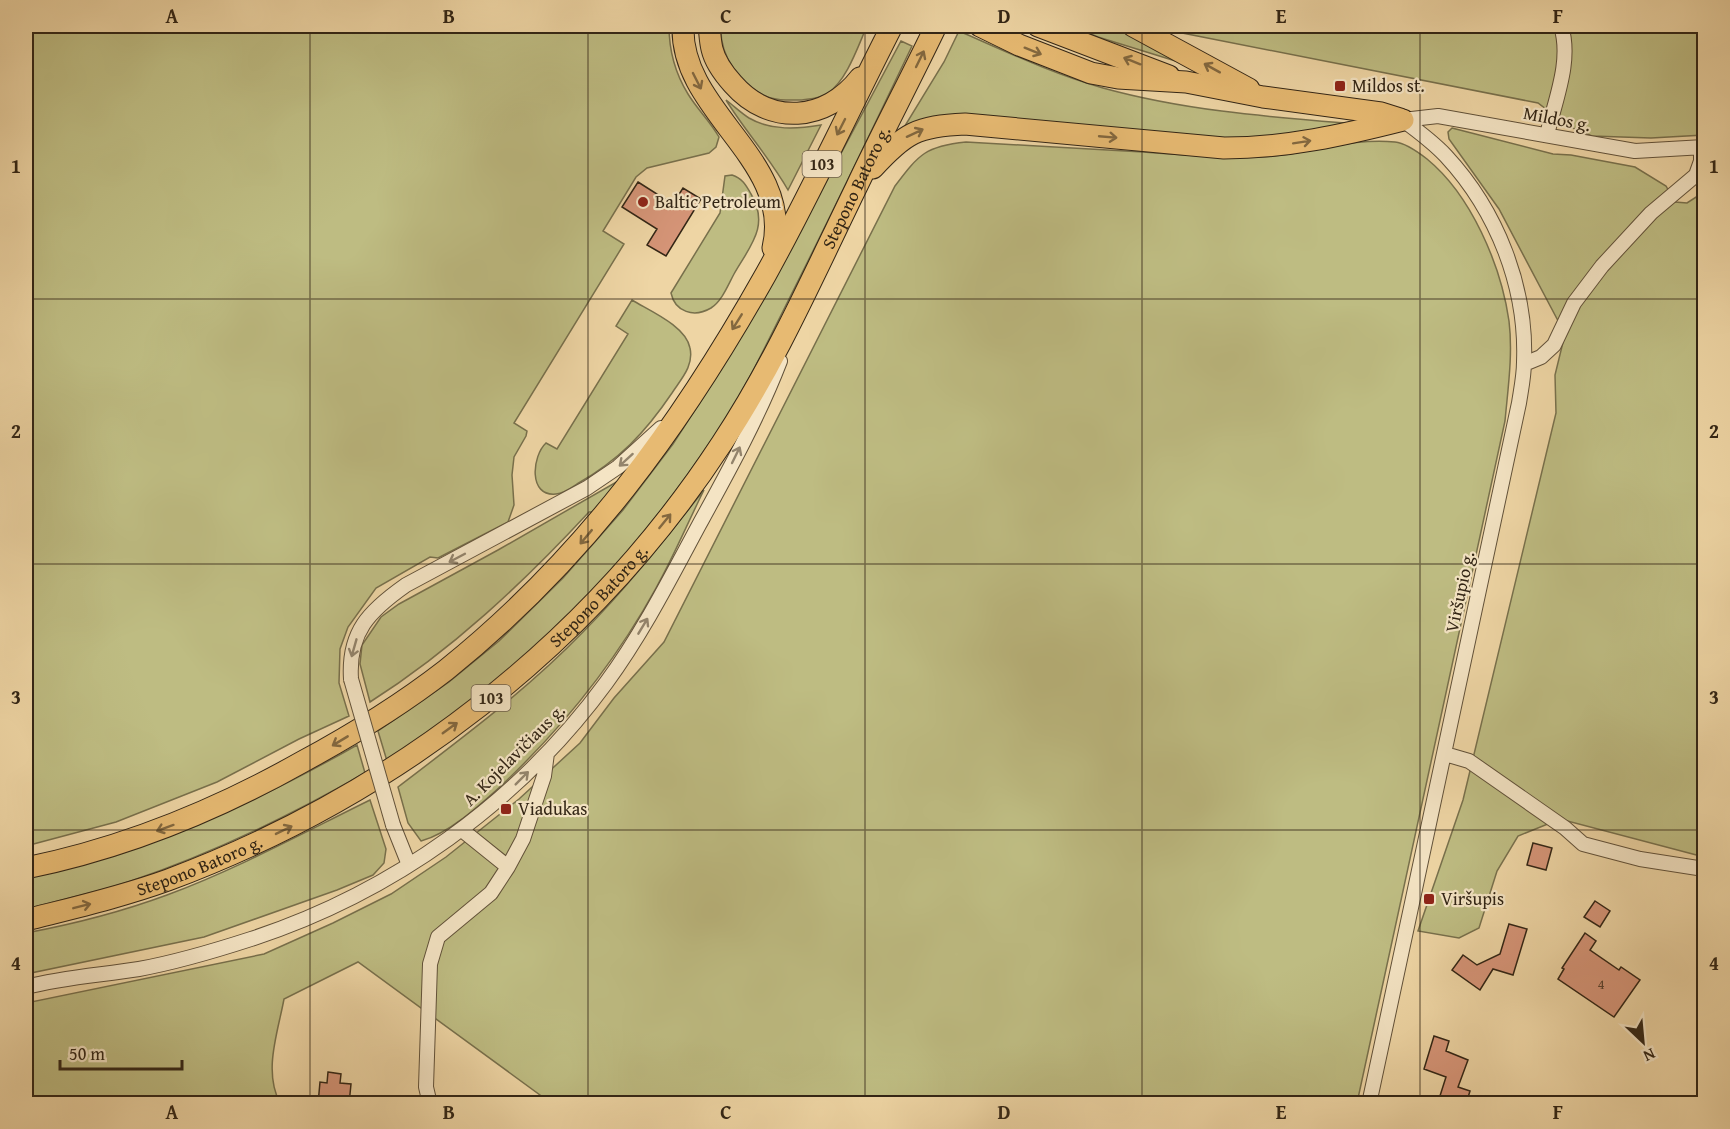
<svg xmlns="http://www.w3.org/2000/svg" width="1730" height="1129" font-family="'Gentium Book Plus',serif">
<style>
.green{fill:#bebc82;stroke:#78704c;stroke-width:1.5}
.building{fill:#d69578;stroke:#322515;stroke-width:1.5}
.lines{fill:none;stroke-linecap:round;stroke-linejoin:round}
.street-casing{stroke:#615139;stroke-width:16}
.primary-casing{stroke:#322515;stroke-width:23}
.street{stroke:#f4e4c4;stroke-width:14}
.primary{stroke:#e7ba72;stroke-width:21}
.street-bridge-casing{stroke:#615139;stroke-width:16;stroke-linecap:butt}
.street-bridge{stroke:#f4e4c4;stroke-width:14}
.oneway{stroke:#83683f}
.oneway2{stroke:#93846c}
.grid{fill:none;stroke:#322515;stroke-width:1.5;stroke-opacity:0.55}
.poi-dot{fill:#8f2418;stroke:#f4e4c4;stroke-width:2}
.labels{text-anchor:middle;stroke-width:4.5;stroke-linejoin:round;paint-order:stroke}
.number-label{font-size:15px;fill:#5b412e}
.shield{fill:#f4e4c4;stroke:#6c5e4a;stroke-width:1.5}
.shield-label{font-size:16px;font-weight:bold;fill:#322515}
.poi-label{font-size:18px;fill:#322515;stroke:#f4e4c4;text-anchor:start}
.street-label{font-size:18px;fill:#322515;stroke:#f4e4c4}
.neatline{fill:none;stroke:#322515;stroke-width:2}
.grid-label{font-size:20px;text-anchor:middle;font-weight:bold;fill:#322515}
</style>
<rect width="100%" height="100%" fill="#eed5a4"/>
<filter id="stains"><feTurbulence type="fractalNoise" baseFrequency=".00333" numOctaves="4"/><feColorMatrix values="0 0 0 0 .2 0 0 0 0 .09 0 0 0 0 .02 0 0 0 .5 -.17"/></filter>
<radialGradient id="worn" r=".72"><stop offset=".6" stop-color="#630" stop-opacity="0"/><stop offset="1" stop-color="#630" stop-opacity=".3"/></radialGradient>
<path class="green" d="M26,26H669C669,50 675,73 688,94C697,109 710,121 719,137L716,147L709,153L647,168L636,177L603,231L624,244L514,423L527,431L526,436L514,457L512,475L514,505L508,522L438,558L430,557L376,588L348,627L340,649L339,683L349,716L299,739L217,782L116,822L26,846Z
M721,26H867C858,46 847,80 828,93C822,98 809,99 802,100C790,100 776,101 765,96C739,84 719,54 721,26Z
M1071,26H1123L1182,63L1098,37Z
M1159,26H1704V135L1651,138L1592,136L1568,126L1538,103L1172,31Z
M959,31C1007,52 1053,74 1103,88C1186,111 1271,117 1356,124L1251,141L903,129L944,62Z
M901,41L912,46C871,132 830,218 787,303C765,347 741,398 713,438C667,507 614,572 555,630C504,680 445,719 387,761L378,731L449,682L499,641L563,578L623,510L673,444L720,371L805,221Z
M726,100C734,106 741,113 749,118C771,131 798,129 821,125L788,190C770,158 745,131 726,100Z
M1452,128L1553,154L1571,155L1635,167L1666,186L1675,202L1687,203L1704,192V857L1560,819L1518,836L1497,871L1479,928L1459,938L1418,931L1463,800L1556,413L1555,375L1565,334L1499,209L1449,139L1448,132Z
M966,142C1025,145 1084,149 1143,152C1182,155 1221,158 1261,157C1306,156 1349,137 1395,142C1406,143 1418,152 1427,159C1471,195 1501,265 1509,321C1513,354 1508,388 1505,421L1357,1103H551L358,962L284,999C278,1032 263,1071 280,1103L26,1104V1003L264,954L333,923L391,894L446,857L519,799L580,743L614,698L664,642L895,186C919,154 926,146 966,142Z
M732,175C742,178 746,185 751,194C770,226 750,246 734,274C728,285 722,301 711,308C694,318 675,312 671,293L720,213L725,176Z
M632,300C650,311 686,326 690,348C694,366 681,379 672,393C645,433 619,460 577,484C571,488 564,493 556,494C528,497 532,456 546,443L557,449L628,334L616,326Z
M620,480L595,512H589C523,583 452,650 370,702L360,664L362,645L381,617L399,604L498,550Z
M704,490C688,522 674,556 656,588C616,661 563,727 503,784C481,804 450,833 421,841L408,823L398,787C462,738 527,690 583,632C627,588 665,539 704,490Z
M357,745L365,773C290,816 211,854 128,882C95,893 59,900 26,909V878C144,853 252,805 357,745Z
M370,800L386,849L384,863L373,875L337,890L204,937L26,974V933C74,924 121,912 167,895C237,869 303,833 370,800Z"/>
<path class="building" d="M638,182L674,205V202L683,188L701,199L666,256L647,245L657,229L622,207Z
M1533,843L1552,848L1546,870L1527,865Z
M1595,901L1610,911L1600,927L1584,917Z
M1509,924L1527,929L1513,975L1493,969L1480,990L1452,970L1463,955L1477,965L1500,954Z
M1585,933L1596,941L1590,950L1619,970L1621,967L1640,980L1614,1017L1558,979L1564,969L1562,968Z
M1434,1036L1449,1041L1446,1051L1468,1060L1458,1087L1470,1091L1466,1104H1453L1439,1099L1446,1077L1424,1069Z
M328,1072L341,1074L340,1083L351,1084L349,1104H318L320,1082L327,1083Z"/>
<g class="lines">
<g class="street-casing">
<path id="street" d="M1403,120L1438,116L1635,151L1704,147
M1547,135C1555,100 1572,61 1561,26
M1524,364L1541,357L1554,345L1574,303L1602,266L1651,213L1696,175L1701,161V148
M351,679C348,632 369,611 406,585L587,488L618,467L661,428
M1445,754L1469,761L1565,828L1583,844L1640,859L1704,869
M393,825L409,865
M462,830L508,867
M26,987C63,977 102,975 139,969C177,962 214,951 251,939C392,893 518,803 606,683C642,634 670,579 699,525C728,472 758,418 780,361
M430,1104L426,1087L430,964L438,937L491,893L508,867L523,839L544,776L547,753
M1369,1104L1519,403C1521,390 1524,376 1524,362C1527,287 1497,211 1446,156C1433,142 1418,131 1403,120"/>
</g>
<g class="primary-casing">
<g id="primary">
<path d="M683,26C680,112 794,160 773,248"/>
<path d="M709,26C710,33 710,41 712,49C715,62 724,74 733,84C770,126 826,122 860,78"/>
<path d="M980,26L1019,45L1091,73L1118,78L1186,82L1263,97L1381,113L1400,119"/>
<path d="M1038,26L1169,76"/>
<path d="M1133,26L1249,89"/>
<path d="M873,168C905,133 917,126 965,124L1224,148C1286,148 1344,135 1403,120"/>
<path d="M26,868C124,848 215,811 302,762C352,735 401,705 446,670C584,559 680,427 766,274C811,193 850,108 892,26"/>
<path id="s1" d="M26,920C73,908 121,897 168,880C393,796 590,645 722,443C775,363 814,274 856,188C882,133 910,80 936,26"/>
</g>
</g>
<use href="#street" class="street"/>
<use href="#primary" class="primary"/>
<g class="street-bridge-casing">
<path id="street-bridge" d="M351,679L393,825"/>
</g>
<use href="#street-bridge" class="street-bridge"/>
</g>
<defs><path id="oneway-shaft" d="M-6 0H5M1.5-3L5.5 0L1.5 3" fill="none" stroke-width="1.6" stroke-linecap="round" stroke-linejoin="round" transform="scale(1.5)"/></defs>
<g class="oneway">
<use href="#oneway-shaft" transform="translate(1033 51) rotate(22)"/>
<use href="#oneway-shaft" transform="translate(920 59) rotate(-64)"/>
<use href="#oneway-shaft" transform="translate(1132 61) rotate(-158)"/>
<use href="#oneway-shaft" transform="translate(1212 68) rotate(-151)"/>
<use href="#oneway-shaft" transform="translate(697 81) rotate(63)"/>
<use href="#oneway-shaft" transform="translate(841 127) rotate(117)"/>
<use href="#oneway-shaft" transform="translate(915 133) rotate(-25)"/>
<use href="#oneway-shaft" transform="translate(1108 137) rotate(5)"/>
<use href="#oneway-shaft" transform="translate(1302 142) rotate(-9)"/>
<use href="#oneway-shaft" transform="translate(737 322) rotate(122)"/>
<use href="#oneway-shaft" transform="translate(665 521) rotate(-51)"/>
<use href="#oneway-shaft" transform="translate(586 537) rotate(130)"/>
<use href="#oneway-shaft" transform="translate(450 728) rotate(-36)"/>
<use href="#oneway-shaft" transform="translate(340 741) rotate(149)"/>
<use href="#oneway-shaft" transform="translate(165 828) rotate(160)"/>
<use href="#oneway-shaft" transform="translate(284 830) rotate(-26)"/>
<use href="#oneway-shaft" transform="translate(82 906) rotate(-14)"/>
</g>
<g class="oneway2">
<use href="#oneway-shaft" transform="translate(736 455) rotate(-64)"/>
<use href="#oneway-shaft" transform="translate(626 460) rotate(138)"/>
<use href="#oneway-shaft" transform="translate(457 558) rotate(152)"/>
<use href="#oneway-shaft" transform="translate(643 626) rotate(-59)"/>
<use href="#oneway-shaft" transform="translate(354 648) rotate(106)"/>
<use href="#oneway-shaft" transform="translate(522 778) rotate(-45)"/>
</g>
<path class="grid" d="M310,26V1104M588,26V1104M865,26V1104M1142,26V1104M1420,26V1104M26,299H1704M26,564H1704M26,830H1704"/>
<g class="poi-dot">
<rect x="1334" y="80" width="12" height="12" rx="3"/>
<circle cx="643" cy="202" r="6"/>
<rect x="500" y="803" width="12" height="12" rx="3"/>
<rect x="1423" y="893" width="12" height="12" rx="3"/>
</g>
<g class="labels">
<g class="number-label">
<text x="1601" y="989">4</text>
</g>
<g class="shield">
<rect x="802.5" y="151" width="39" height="26" rx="4.5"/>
<rect x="471.5" y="685" width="39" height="26" rx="4.5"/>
</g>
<g class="shield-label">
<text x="822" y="170">103</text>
<text x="491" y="704">103</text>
</g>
<g class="poi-label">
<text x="1352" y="92">Mildos st.</text>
<text x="655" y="208">Baltic Petroleum</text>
<text x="518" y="815">Viadukas</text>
<text x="1441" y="905">Viršupis</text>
</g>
<g class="street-label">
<text transform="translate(1557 119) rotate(11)" y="6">Mildos g.</text>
<text dy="6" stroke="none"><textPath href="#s1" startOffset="1154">Stepono Batoro g.</textPath></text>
<text transform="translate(1460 592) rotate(-78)" y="6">Viršupio g.</text>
<text dy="6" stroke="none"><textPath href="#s1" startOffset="668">Stepono Batoro g.</textPath></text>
<text transform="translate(514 755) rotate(-45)" y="6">A. Kojelavičiaus g.</text>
<text dy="6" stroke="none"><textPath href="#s1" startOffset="182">Stepono Batoro g.</textPath></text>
</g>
</g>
<rect width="1730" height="1129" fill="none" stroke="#eed5a4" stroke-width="66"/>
<g transform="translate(1643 1042) rotate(154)" stroke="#f4e4c4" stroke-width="4.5" paint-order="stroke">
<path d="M0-4.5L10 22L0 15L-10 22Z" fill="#322515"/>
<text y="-9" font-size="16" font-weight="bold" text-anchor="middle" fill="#322515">N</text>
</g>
<path d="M60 1060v9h122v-9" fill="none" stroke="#322515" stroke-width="3"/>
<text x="69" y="1060" font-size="18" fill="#322515" stroke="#f4e4c4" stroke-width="4.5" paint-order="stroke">50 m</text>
<rect x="33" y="33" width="1664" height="1063" class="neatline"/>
<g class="grid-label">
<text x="172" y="23">A</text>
<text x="449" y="23">B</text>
<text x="726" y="23">C</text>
<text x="1004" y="23">D</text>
<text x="1281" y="23">E</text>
<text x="1558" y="23">F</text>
<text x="16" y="173">1</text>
<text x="1714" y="173">1</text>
<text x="16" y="438">2</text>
<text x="1714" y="438">2</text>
<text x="16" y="704">3</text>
<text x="1714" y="704">3</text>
<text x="16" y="970">4</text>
<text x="1714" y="970">4</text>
<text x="172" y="1119">A</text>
<text x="449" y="1119">B</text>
<text x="726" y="1119">C</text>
<text x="1004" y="1119">D</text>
<text x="1281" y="1119">E</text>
<text x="1558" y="1119">F</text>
</g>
<rect width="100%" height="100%" filter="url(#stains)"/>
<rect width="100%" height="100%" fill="url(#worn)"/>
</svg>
